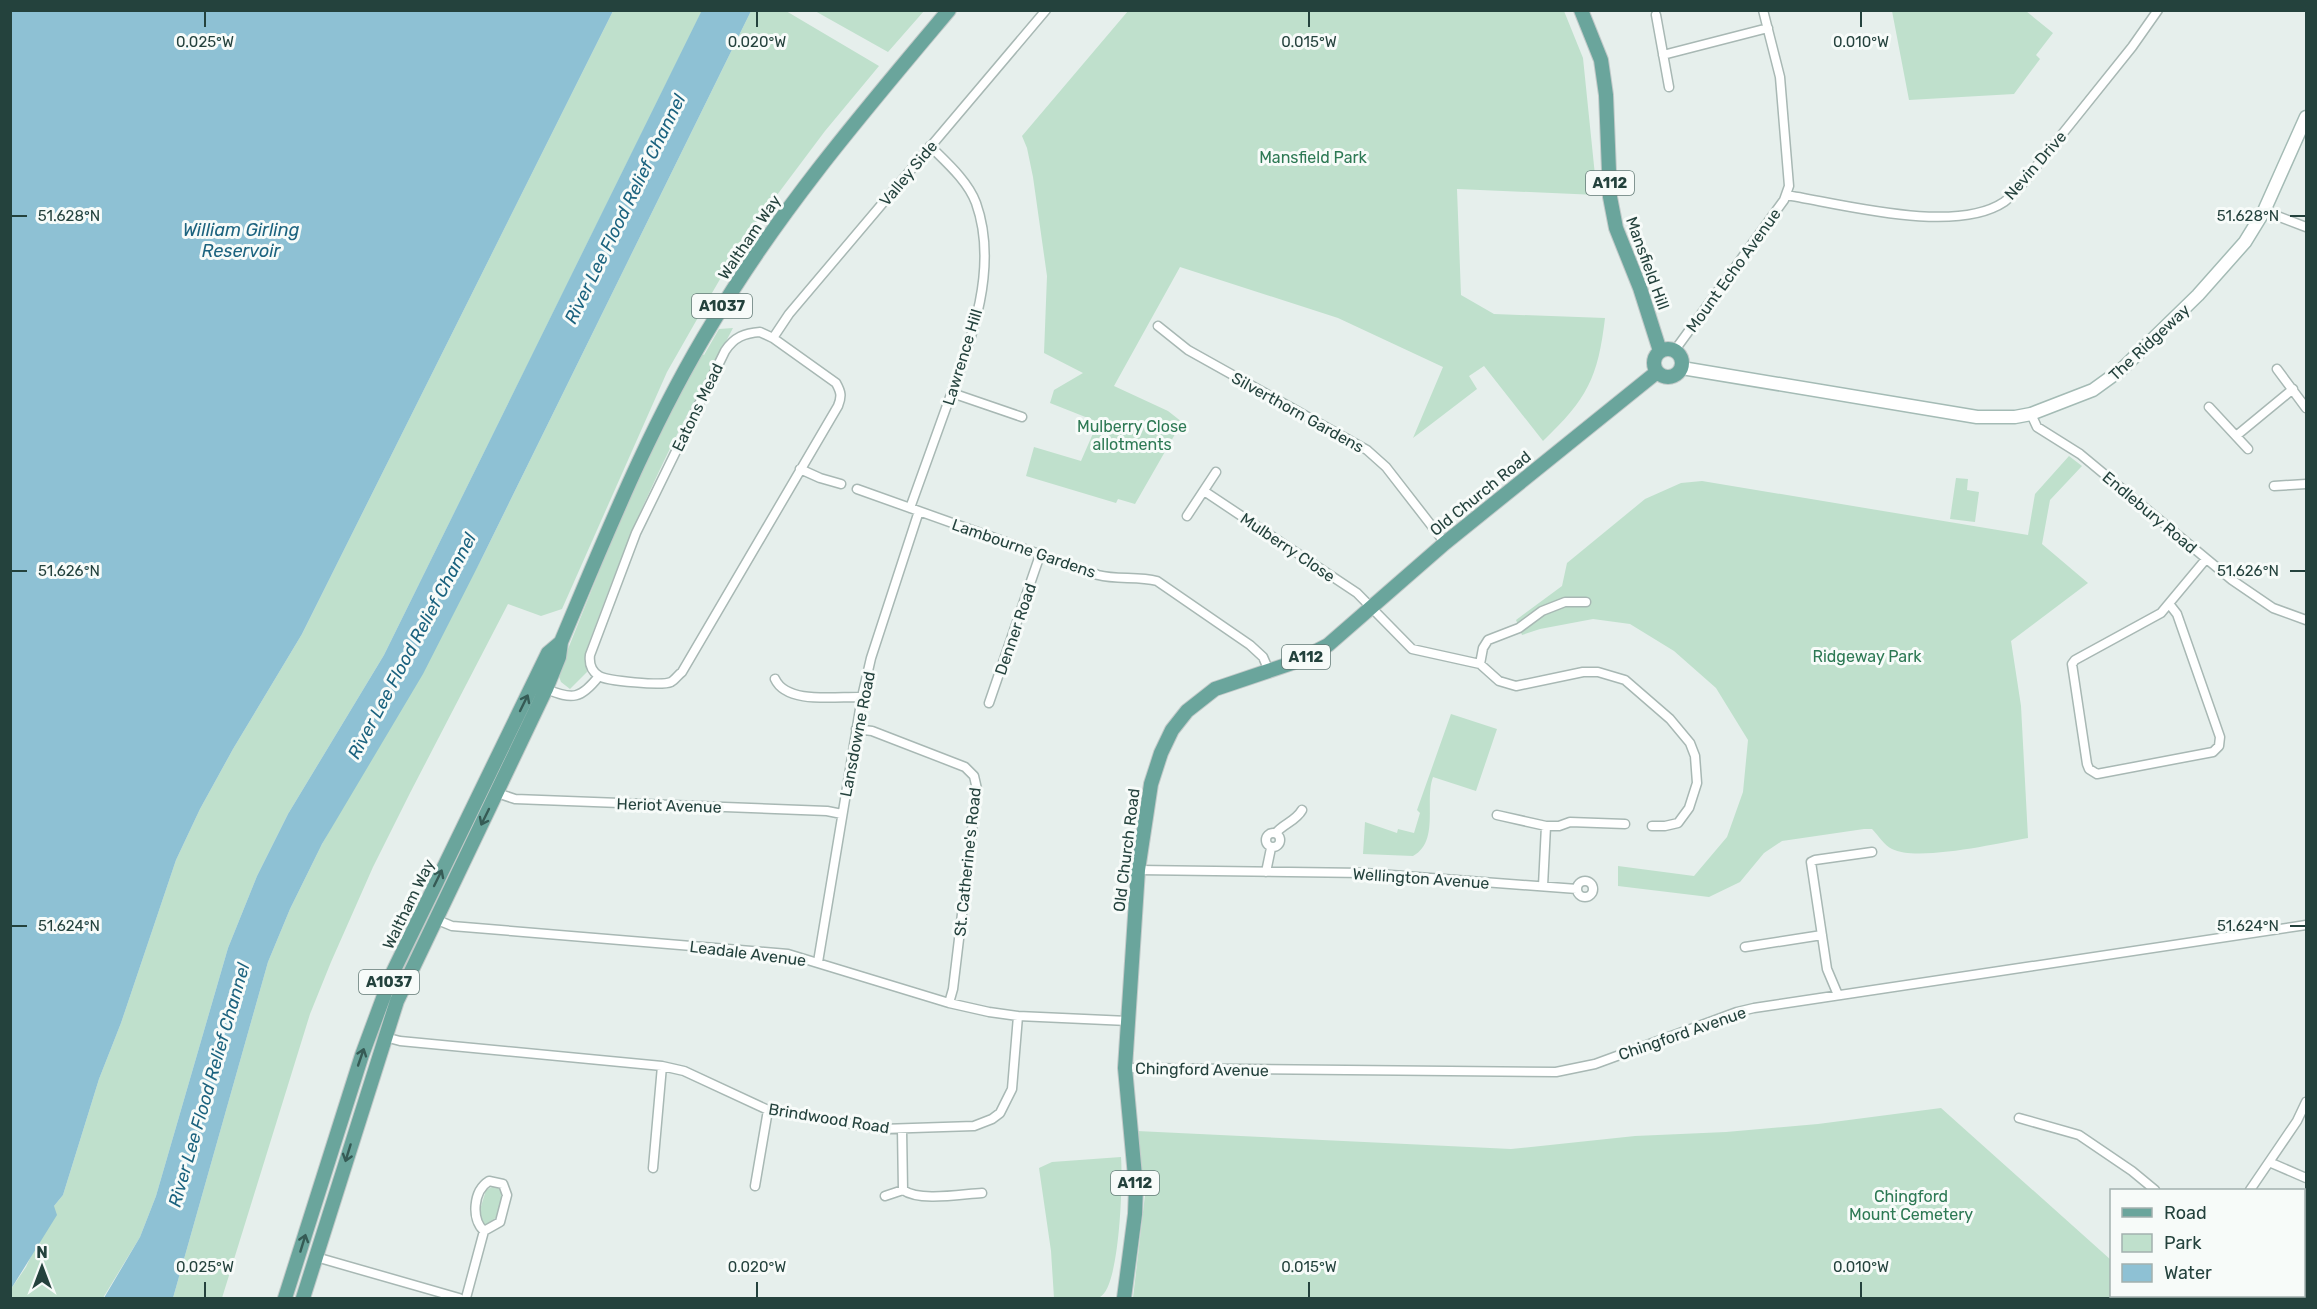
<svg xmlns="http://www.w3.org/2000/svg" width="2317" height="1309" font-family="Rubik,sans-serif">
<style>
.green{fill:#bfe0cc}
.water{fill:#8ec1d4}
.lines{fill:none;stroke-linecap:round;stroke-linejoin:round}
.street-casing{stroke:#a8b8b4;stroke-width:11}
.secondary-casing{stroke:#a4bbb5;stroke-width:15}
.primary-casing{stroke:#c2cac9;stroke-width:16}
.street{stroke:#fff;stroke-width:8}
.secondary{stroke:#fff;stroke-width:12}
.primary{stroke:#6aa59c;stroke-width:14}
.oneway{stroke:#365b55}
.ticks{fill:none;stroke:#24423d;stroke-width:2}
.labels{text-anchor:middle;stroke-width:6;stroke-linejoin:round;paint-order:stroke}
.shield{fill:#f7fbf9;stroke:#637a75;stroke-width:1.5}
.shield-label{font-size:15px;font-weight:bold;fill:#24423d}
.park-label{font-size:16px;fill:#2d7954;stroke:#f7fbf9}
.street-label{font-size:16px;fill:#24423d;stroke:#f7fbf9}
.water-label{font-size:18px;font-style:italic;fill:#1c637f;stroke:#f7fbf9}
.ticks-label{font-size:15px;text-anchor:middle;fill:#24423d;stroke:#f7fbf9;stroke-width:6;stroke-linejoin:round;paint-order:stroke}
</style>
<rect width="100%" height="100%" fill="#e6efec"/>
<path class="green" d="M613,11H702L384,655L288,814L257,876L228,948L156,1196L140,1237L103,1298H11V1289L26,1267L54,1206L63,1195L99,1079L121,1023L176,860L200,809L233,749L302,634Z
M751,11H786L879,66L825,131L741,243L712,293L667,372L562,609L541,616L508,604L410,793L373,867L331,962L310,1014L222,1298H173L268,962L290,909L322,844L481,560Z
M815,11H924L888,52Z
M1128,11H1564L1583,58L1597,195L1457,189L1461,295L1494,314L1605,318C1598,378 1587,399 1543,441L1484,366L1469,376L1477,389L1413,438L1443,367L1338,318L1180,267L1114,386L1168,411L1182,422L1135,504L1118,499L1116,503L1026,476L1034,447L1081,461L1098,422L1050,403L1054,390L1083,373L1044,353L1047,276L1033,177L1027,148L1022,136Z
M1892,11H2026L2053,33L2036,55L2040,59L2014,94L1909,100Z
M733,328C705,382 675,435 650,491C626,542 607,595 587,648L585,657L587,672L570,689L561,682L558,674L634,484L701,353L704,355L719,329Z
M2069,456L2082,466L2050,500L2042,544L2088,583L2011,641L2021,706L2028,838C1999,843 1917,862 1892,849C1885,846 1878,835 1872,829H1864L1782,841L1764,853L1740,882L1709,897L1618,886V866L1694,876L1727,837L1743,792L1748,740L1716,688L1674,651L1630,624L1593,619L1540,629L1522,635L1516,620L1562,586L1567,563L1645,499L1681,483L1702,481L2028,535L2035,494Z
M1956,478L1968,479L1967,490L1979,492L1975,522L1950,519Z
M1451,714L1497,729L1476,791L1433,777C1424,801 1440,841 1413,856L1363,854L1365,822L1397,833L1398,829L1414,833L1420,813L1417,810Z
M1941,1108L2111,1260L2112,1296H2128L2131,1298H1133L1145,1195L1137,1131L1511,1149L1635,1136L1726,1132L1818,1124Z
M1121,1157C1123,1180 1120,1287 1100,1297C1092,1302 1065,1299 1054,1298L1051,1251L1039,1168L1052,1162Z
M494,1186L501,1190C503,1206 500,1218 486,1226L480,1222L479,1213L486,1190Z"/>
<path class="water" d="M11,10L613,11L302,634L233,749L200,809L176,860L121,1023L99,1079L63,1195L54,1206L57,1215L11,1289Z
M702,10L751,11L481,560L423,674L322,844L290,909L268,962L173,1298H104L140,1237L156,1196L228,948L257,876L288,814L384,655Z"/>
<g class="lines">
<g class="street-casing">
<path id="street" d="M1656,15L1669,87
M1663,55L1768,28
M1786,195C1842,204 1955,235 2004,202C2011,197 2017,189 2023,183L2132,47L2158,10
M2264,211L2306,227
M1158,326L1188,350L1367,450L1386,467L1445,543
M760,332L773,338L836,383C841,392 842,396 838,406L682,672C678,675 675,680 671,682C662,686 607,681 599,676C591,671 589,663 590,655L636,533L725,351C734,337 745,333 760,332Z
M773,338L789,314L1046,10
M1675,350L1784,200L1789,186L1780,77L1763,10
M2277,369L2306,408
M952,393L1022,417
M2209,407L2248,449
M2031,414L2037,427L2080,454L2232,580L2273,608L2306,620
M2236,436L2293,389
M800,469L820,478L841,484
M2274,486L2306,484
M857,489L1098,575C1117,580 1138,576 1157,581L1250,645L1263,657L1269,671
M1204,491L1357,593L1412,649L1480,664L1499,681L1516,686L1583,672H1598L1625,680L1670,719L1690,743L1695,756L1697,783L1689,808L1678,823L1665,826H1652
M910,508C922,475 934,442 946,408C969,346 1000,270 976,203C968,181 946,162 930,146
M1187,516L1216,472
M2170,605L2177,614L2220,737L2219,746L2213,752L2097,774L2089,769L2087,764L2072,664L2075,660L2161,613L2206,559
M1480,664L1483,648L1488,640L1519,628L1542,611L1565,602H1586
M775,679C787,705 838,696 862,697
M546,689C573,700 581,699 599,676
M989,703L1040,555
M856,729L872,731L965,767L974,776L977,789L953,989L949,1003
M497,793L515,799L827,811L842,814
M1497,815L1546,826H1559L1570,822L1625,824
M1266 840a7 7 0 1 1 14 0a7 7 0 1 1-14 0Z
M1276,833C1283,824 1296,821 1302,810
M1138,870L1365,873L1577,889
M1266,872L1271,848
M1577 889a8 8 0 1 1 16 0a8 8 0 1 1-16 0Z
M1543,886L1546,826
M435,919L452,926L788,954L949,1003L989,1012L1018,1016L1128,1021
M1745,947L1822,935
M818,962L862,697L871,658L919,511
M1838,995L1827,969L1811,862L1815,860L1872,852
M385,1037L400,1041L662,1066L684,1071L768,1110L882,1129L974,1126L992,1119L1000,1113L1012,1089L1018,1016
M1125,1068L1556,1072L1595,1064L1737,1012L1754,1008L2306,925
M2019,1118L2079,1135L2132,1171L2155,1190
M902,1129L903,1190C920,1202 962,1194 982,1193
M2269,1162L2306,1178
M653,1168L662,1066
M489,1181L503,1184L507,1195L500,1222L484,1231C471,1219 473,1191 489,1181Z
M755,1186L768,1110
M2250,1190L2297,1121L2306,1102
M885,1196L903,1190
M316,1257L459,1298
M2255,1296L2266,1298
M466,1298L484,1231
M2174,1298L2177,1296"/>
</g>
<g class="secondary-casing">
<path id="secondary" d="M1682,368L1977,417H2015L2031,414L2093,390L2122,369L2198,295L2245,242L2264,211L2306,117"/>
</g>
<g class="primary-casing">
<path id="primary" d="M1581,10L1601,60L1606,95L1610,197L1616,228L1640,288L1660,351
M1654 363a14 14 0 1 1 28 0a14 14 0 1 1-28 0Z
M285,1298L362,1055L392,974L548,653L561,642
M303,1298L397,1001L546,689L559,657L561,642C607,533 651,423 713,322C780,209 865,110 949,10
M1124,1298L1135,1214L1136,1187L1125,1068L1138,870L1151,784L1161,753L1172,730L1187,711L1215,689L1295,662L1328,645L1445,543L1657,372"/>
</g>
<use href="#street" class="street"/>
<use href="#secondary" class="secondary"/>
<use href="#primary" class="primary"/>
</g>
<defs><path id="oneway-shaft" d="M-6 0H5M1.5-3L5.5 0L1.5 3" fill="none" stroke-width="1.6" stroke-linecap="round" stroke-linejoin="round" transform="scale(1.5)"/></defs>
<g class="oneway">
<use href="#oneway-shaft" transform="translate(524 703) rotate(-64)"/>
<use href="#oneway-shaft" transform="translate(485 817) rotate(116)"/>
<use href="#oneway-shaft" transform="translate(438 878) rotate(-64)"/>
<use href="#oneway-shaft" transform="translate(361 1057) rotate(-71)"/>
<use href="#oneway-shaft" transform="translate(348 1153) rotate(107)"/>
<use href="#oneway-shaft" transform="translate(303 1243) rotate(-73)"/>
</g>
<path class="ticks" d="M205,12V27M757,12V27M1309,12V27M1861,12V27M12,216H27M2290,216H2305M12,571H27M2290,571H2305M12,926H27M2290,926H2305M205,1282V1297M757,1282V1297M1309,1282V1297M1861,1282V1297"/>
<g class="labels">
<g class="shield">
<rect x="1586" y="171" width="48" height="24" rx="4.5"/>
<rect x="692" y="294" width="60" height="24" rx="4.5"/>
<rect x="1282" y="645" width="48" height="24" rx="4.5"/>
<rect x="359" y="970" width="60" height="24" rx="4.5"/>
<rect x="1111" y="1171" width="48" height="24" rx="4.5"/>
</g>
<g class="shield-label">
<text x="1610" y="188">A112</text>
<text x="722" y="311">A1037</text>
<text x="1306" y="662">A112</text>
<text x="389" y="987">A1037</text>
<text x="1135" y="1188">A112</text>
</g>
<g class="park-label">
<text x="1313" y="163">Mansfield Park</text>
<text x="1132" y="432">Mulberry Close<tspan x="1132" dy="18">allotments</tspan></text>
<text x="1867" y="662">Ridgeway Park</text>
<text x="1911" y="1202">Chingford<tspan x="1911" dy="18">Mount Cemetery</tspan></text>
</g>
<g class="street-label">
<text transform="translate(2035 165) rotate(-49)" y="6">Nevin Drive</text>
<text transform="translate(908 173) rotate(-50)" y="6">Valley Side</text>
<text transform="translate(749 237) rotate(-56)" y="6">Waltham Way</text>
<text transform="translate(1648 263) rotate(70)" y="6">Mansfield Hill</text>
<text transform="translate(1733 270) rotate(-54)" y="6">Mount Echo Avenue</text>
<text transform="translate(2149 342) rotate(-43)" y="6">The Ridgeway</text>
<text transform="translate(962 357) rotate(-73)" y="6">Lawrence Hill</text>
<text transform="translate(697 407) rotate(-64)" y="6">Eatons Mead</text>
<text transform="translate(1298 412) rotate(29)" y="6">Silverthorn Gardens</text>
<text transform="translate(1480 493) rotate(-39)" y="6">Old Church Road</text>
<text transform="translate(2150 512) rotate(40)" y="6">Endlebury Road</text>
<text transform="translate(1288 547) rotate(34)" y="6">Mulberry Close</text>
<text transform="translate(1024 548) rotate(19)" y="6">Lambourne Gardens</text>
<text transform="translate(1015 629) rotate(-71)" y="6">Denner Road</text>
<text transform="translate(857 734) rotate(-79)" y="6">Lansdowne Road</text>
<text transform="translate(669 805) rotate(2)" y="6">Heriot Avenue</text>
<text transform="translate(1126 850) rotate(-83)" y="6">Old Church Road</text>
<text transform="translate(967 862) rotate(-84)" y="6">St. Catherine's Road</text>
<text transform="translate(1421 878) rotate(4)" y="6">Wellington Avenue</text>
<text transform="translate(408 904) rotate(-64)" y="6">Waltham Way</text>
<text transform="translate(748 953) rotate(7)" y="6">Leadale Avenue</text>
<text transform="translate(1682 1033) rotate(-19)" y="6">Chingford Avenue</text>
<text transform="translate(1202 1069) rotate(1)" y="6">Chingford Avenue</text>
<text transform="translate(829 1118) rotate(9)" y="6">Brindwood Road</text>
</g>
<g class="water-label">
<text transform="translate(625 209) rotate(-64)" y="6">River Lee Flood Relief Channel</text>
<text x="241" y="236">William Girling<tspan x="241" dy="21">Reservoir</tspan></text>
<text transform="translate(412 646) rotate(-62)" y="6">River Lee Flood Relief Channel</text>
<text transform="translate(209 1085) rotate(-74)" y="6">River Lee Flood Relief Channel</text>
</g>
</g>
<g class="ticks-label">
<text x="205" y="47">0.025°W</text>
<text x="757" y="47">0.020°W</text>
<text x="1309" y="47">0.015°W</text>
<text x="1861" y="47">0.010°W</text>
<text x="69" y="221">51.628°N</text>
<text x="2248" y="221">51.628°N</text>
<text x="69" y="576">51.626°N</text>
<text x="2248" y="576">51.626°N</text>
<text x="69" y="931">51.624°N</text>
<text x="2248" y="931">51.624°N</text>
<text x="205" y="1272">0.025°W</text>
<text x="757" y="1272">0.020°W</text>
<text x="1309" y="1272">0.015°W</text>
<text x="1861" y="1272">0.010°W</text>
</g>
<rect width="2317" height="1309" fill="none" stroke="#24423d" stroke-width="24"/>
<rect x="2110" y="1189" width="195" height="108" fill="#f7fbf9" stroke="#a3b1ae" stroke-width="1.5"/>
<rect x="2122" y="1208" width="30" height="9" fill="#6aa59c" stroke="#a3b1ae" stroke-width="1.5"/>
<text x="2164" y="1219" font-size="18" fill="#24423d">Road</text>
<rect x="2122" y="1234" width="30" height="18" fill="#bfe0cc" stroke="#a3b1ae" stroke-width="1.5"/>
<text x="2164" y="1249" font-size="18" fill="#24423d">Park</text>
<rect x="2122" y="1264" width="30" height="18" fill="#8ec1d4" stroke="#a3b1ae" stroke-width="1.5"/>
<text x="2164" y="1279" font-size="18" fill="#24423d">Water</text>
<g transform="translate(42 1267)" stroke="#f7fbf9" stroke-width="4.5" paint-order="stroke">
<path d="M0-4.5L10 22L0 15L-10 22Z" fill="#24423d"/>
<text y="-9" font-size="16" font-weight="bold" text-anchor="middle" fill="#24423d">N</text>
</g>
</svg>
